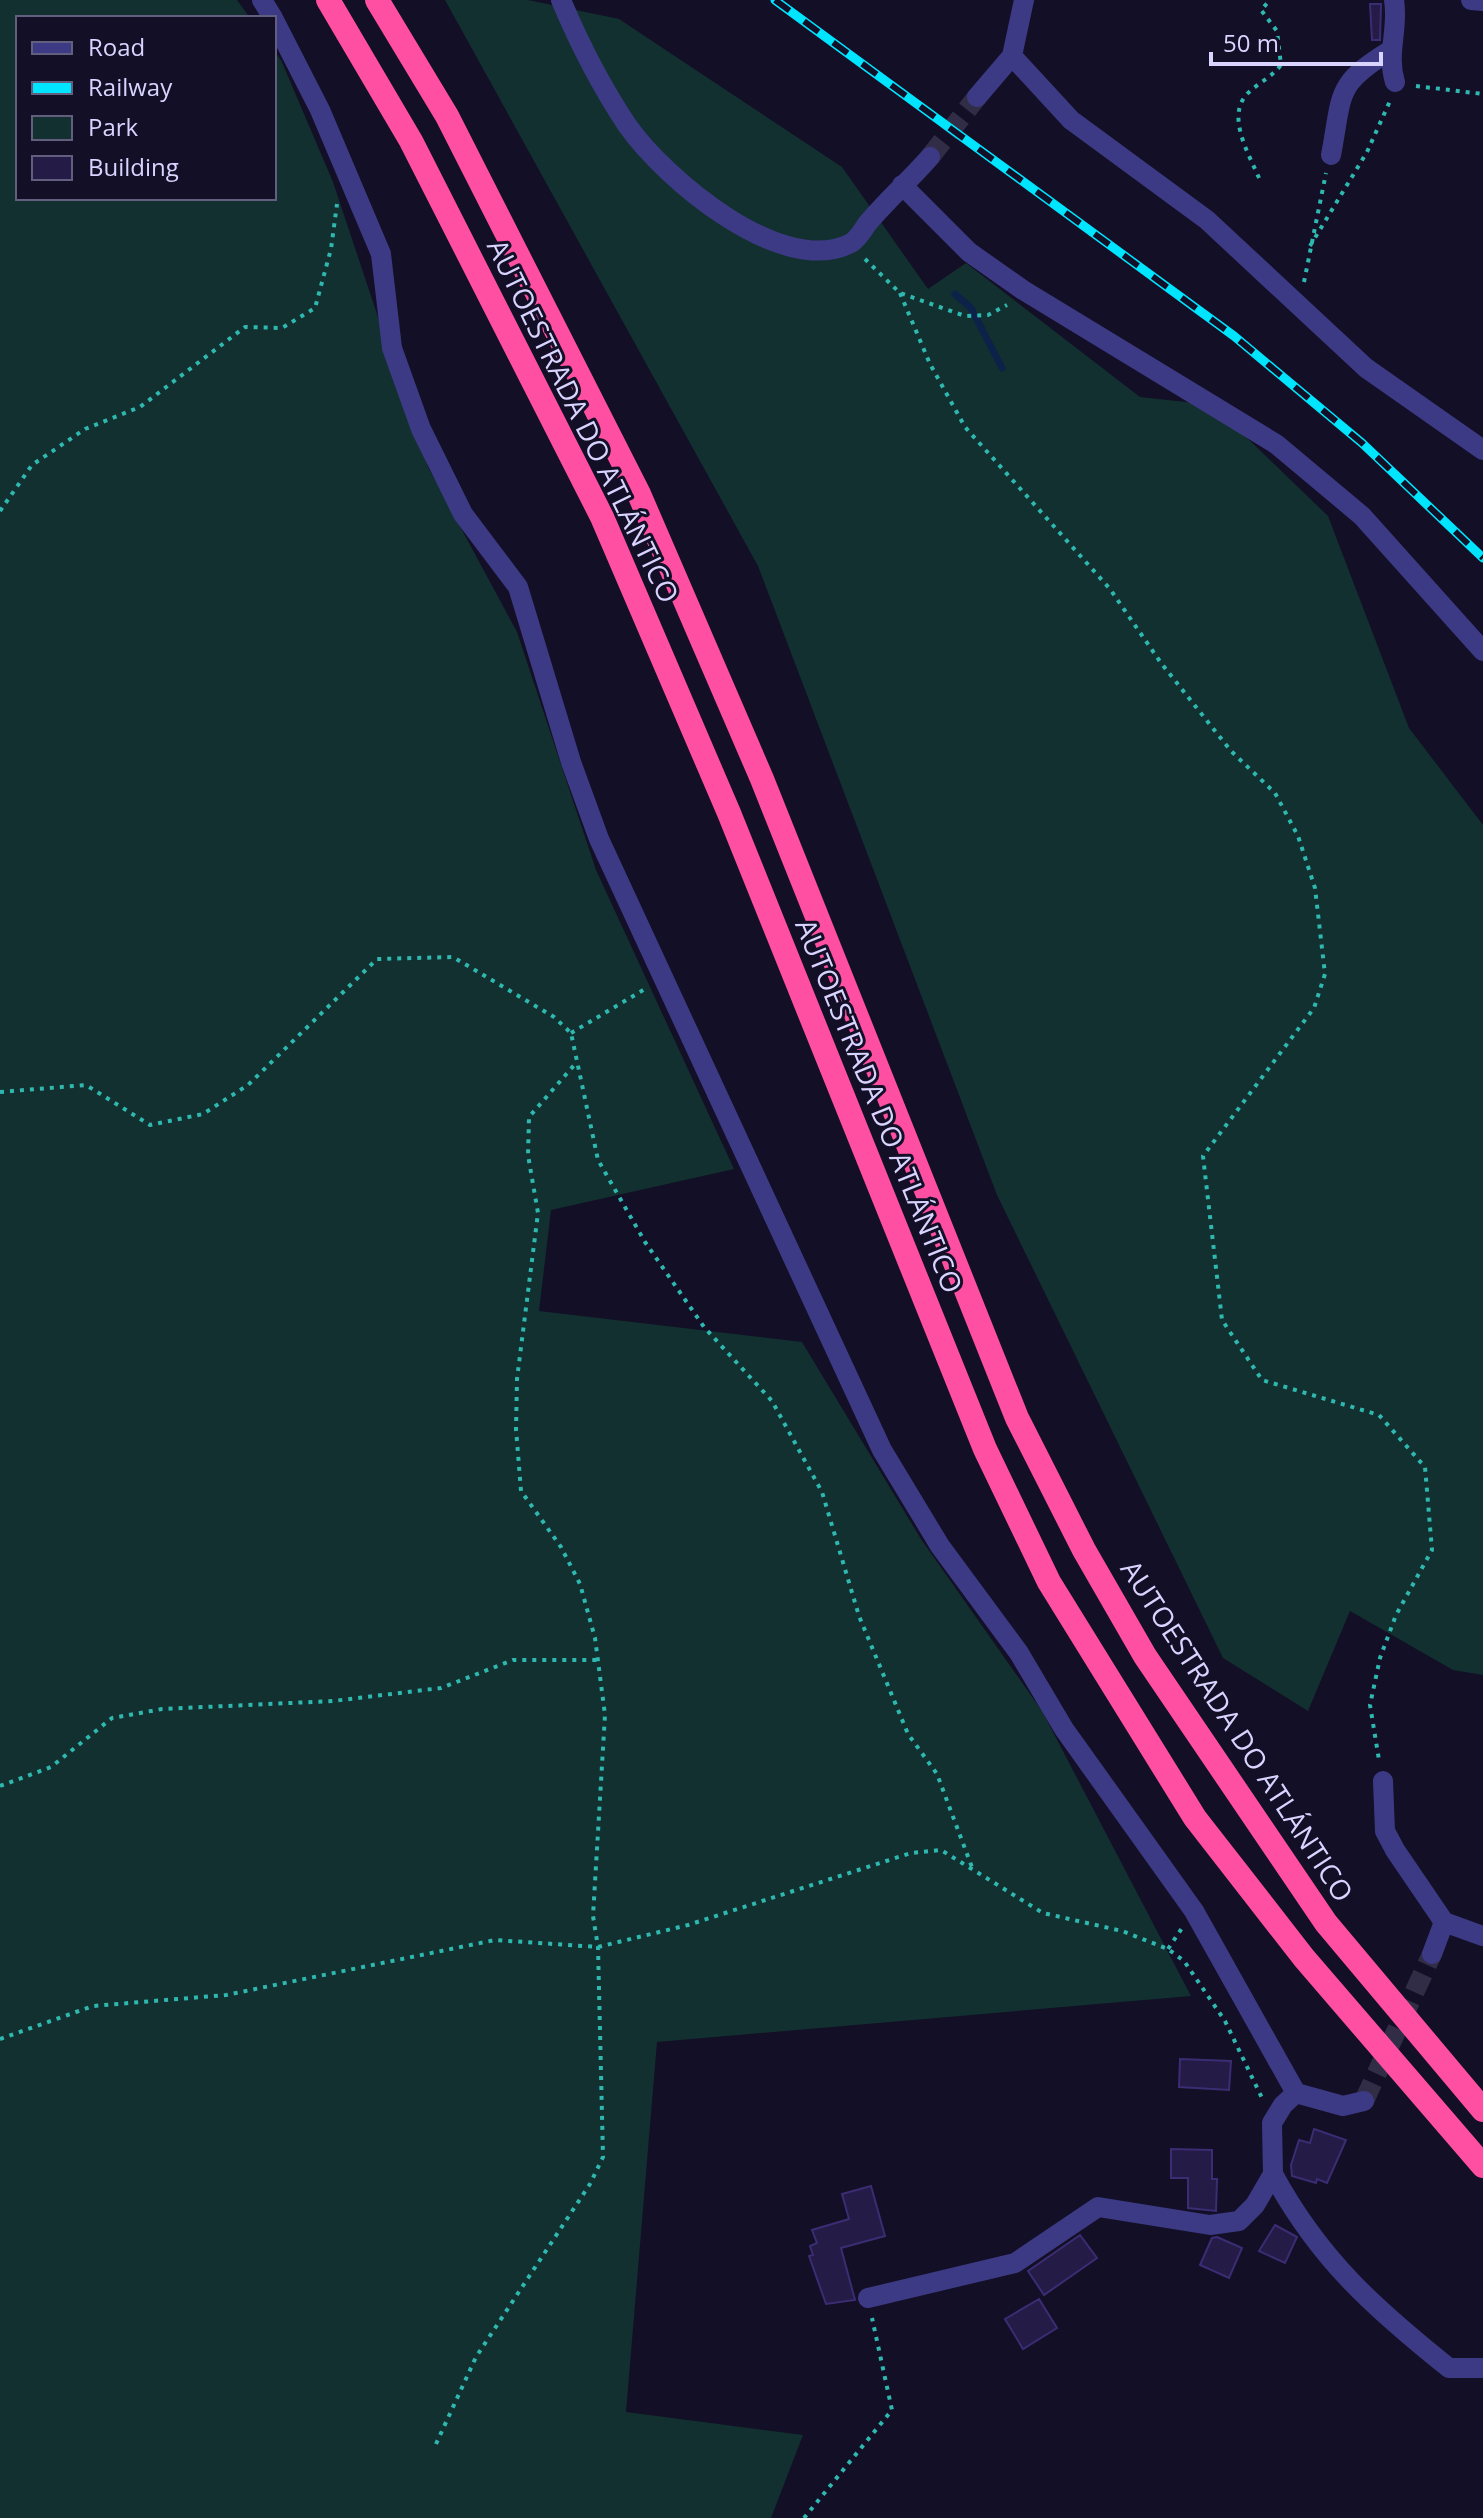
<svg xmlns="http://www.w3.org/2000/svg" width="1483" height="2518" font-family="'Open Sans',sans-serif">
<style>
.green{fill:#12302f}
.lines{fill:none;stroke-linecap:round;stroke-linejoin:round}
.stream{stroke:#0c2248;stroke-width:7}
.building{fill:#241b47;stroke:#3b2d73;stroke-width:2}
.minor-tunnel{stroke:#312d47;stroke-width:20;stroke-dasharray:20 10;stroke-linecap:butt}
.path{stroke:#2fb8b0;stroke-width:4;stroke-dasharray:4 6;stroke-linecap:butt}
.minor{stroke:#3d3a85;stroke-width:20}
.highway{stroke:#ff4fa3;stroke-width:24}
.rail-casing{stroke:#00e5ff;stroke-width:9}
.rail{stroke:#130f26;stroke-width:6;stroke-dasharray:18;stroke-linecap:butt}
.labels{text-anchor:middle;stroke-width:6;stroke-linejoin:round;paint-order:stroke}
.street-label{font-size:28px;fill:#d9d4ff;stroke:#130f26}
</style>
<rect width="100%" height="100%" fill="#130f26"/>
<path class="green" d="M0,0H237L250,18H18V198H274V51L281,60L333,182L428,467L517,632L596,870L734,1169L551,1210L539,1311L802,1342L921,1539L1042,1711L1191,1996L657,2042L626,2412L803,2435L771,2518H0Z
M445,0H528L619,19L842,167L928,289L966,263L1140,397L1213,405L1328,516L1409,728L1483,825V1675L1453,1670L1350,1611L1308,1711L1223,1658L997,1195L758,566Z"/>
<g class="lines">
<path class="stream" d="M955,294L971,308L1002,368"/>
</g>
<path class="building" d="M1370,4H1381L1380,40H1372Z
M1180,2059L1231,2061L1229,2090L1179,2087Z
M1314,2129L1346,2140L1327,2183L1317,2179L1316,2183L1292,2176L1291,2165L1299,2140L1310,2143Z
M1171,2149L1212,2150V2179H1217L1216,2211L1188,2208V2178H1171Z
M871,2186L885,2236L841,2248L855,2300L826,2304L809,2256L813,2255L810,2246L817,2243L812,2230L849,2219L842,2194Z
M1275,2225L1297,2237L1285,2263L1259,2251Z
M1080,2235L1097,2258L1044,2295L1028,2271Z
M1217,2237L1242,2248L1229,2278L1200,2265L1212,2238Z
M1039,2299L1057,2328L1023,2349L1005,2319Z"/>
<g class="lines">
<path class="minor-tunnel" d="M930,157L977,97
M1364,2101L1432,1954"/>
<path class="path" d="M1416,86L1483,94
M1259,178C1249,154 1226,117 1247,94C1258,83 1272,77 1281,65L1277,31L1261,10L1270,0
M1310,246L1367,152L1390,101
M865,259L900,293L965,316L988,315L1007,305
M1304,282L1326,173
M900,293L930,364L965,427L1110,589L1161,663L1231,751L1275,793L1298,836L1315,888L1325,974L1314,1008L1203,1156L1222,1320L1262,1380L1379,1415L1425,1467L1432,1550L1396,1615L1380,1658L1370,1705L1379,1760
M0,511L32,465L85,429L140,407L245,327L282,328L315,308L331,249L337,204
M571,1033L645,989
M0,1092L86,1085L150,1125L203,1114L248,1085L377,959L453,957L554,1017L571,1033L598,1160L645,1242L704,1327L772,1401L822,1492L859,1616L908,1734L937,1774L973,1870
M0,1786L51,1767L112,1718L162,1709L333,1701L441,1688L513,1660H598
M1168,1949L1182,1928
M0,2039L93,2006L226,1995L495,1940L598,1947L688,1925L911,1853L941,1850L1043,1913L1122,1931L1168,1949L1184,1961L1225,2021L1262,2098
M436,2444L476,2357L590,2184L603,2157L598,1947L593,1916L605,1715L595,1638L580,1584L561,1547L521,1491L516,1429L517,1379L538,1213L528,1155L529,1117L576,1063
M804,2518L892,2410L872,2318"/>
<path class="minor" d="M262,0L273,18
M561,0C579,43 601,86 627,125C664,178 782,279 851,243C858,239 863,230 867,224C887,200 909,181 930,157
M1394,0C1399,29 1386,53 1395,82
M1471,0L1483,1
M274,20L320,110L381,254L392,348L421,429L463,514L518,587L571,762L599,839L882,1450L940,1546L1019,1653L1064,1729L1194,1911L1296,2093
M1012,56L1071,120L1207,220L1366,368L1483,450
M977,97L1012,56L1024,0
M1331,155C1343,93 1334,85 1391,50
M902,185L969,252L1023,290L1276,444L1362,516L1483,651
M1383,1781L1385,1831L1395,1850L1444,1922L1483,1936
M1432,1954L1444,1922
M1273,2174C1319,2259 1374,2308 1449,2368H1483
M868,2298L1015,2263L1098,2207L1210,2225L1239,2221L1255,2205L1273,2174L1272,2123L1283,2105L1296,2093L1343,2106L1364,2101"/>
<path class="highway" d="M328,0L411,141L602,517L729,813L985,1449L1049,1582L1195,1818L1304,1958L1483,2166
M377,0L447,116L639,494L762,779L1017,1418L1084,1550L1145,1656L1326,1923L1483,2110"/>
<g class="rail-casing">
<path id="rail" d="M775,0L1234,336L1362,443L1483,558"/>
</g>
<use href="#rail" class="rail"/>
</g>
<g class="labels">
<g class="street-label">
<text transform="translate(583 421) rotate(64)" y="10">AUTOESTRADA DO ATLÁNTICO</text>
<text transform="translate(879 1106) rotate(68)" y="10">AUTOESTRADA DO ATLÁNTICO</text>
<text transform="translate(1237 1731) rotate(57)" y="10">AUTOESTRADA DO ATLÁNTICO</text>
</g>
</g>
<rect x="16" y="16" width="260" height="184" fill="#130f26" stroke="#625e7d" stroke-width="2"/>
<rect x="32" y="42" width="40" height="12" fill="#3d3a85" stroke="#625e7d" stroke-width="2"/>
<text x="88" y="56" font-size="24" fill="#d9d4ff">Road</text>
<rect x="32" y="82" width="40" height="12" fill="#00e5ff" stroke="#625e7d" stroke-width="2"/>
<text x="88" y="96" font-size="24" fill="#d9d4ff">Railway</text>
<rect x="32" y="116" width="40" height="24" fill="#12302f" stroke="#625e7d" stroke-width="2"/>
<text x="88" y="136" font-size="24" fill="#d9d4ff">Park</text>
<rect x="32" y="156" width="40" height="24" fill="#241b47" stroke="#625e7d" stroke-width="2"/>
<text x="88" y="176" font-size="24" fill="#d9d4ff">Building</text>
<path d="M1211 52v12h170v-12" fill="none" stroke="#d9d4ff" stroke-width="4"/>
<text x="1223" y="52" font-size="24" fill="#d9d4ff" stroke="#130f26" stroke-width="6" paint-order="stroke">50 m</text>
</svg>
